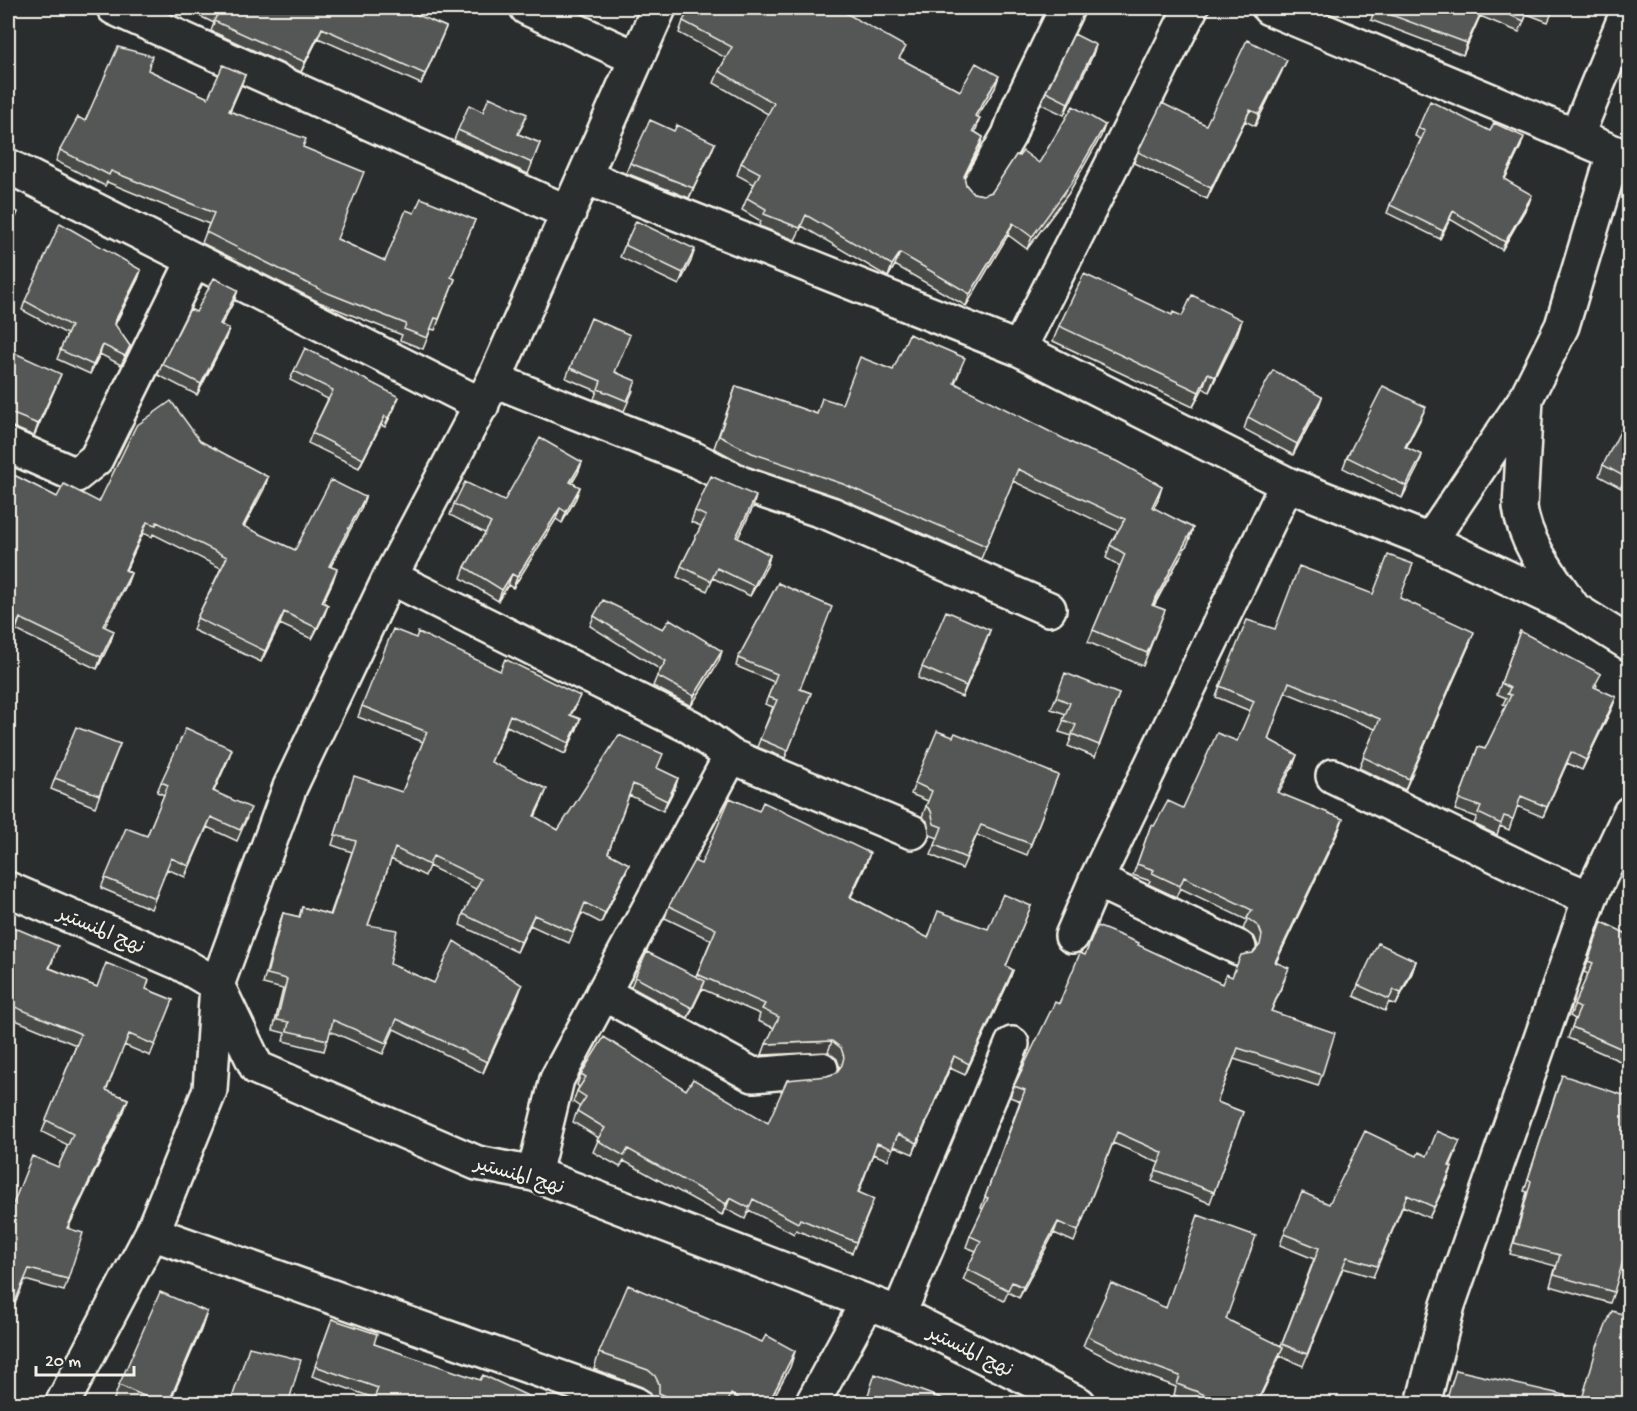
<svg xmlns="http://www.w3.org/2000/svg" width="1637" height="1411" font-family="'Gochi Hand','Playpen Sans Arabic',sans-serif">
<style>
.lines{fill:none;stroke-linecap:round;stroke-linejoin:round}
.minor-casing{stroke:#f4f1e8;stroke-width:38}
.minor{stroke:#2a2d2e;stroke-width:33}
.wall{fill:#494b4a;stroke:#f4f1e8;stroke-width:1.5}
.shaded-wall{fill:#3c3d3c;stroke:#f4f1e8;stroke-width:1.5}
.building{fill:#555756;stroke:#f4f1e8;stroke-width:1.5}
.labels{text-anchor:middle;stroke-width:5;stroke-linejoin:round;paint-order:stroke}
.street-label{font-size:20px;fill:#f4f1e8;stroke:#2a2d2e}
</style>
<rect width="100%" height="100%" fill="#2a2d2e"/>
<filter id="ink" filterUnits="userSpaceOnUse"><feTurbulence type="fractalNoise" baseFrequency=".0167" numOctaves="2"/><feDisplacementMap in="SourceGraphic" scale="12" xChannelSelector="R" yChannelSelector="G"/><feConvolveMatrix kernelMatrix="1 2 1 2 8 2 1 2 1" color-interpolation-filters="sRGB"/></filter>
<g filter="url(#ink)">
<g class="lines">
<g class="minor-casing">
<path id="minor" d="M114,8L569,213
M527,8L636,58
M1269,8L1630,159
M1576,137L1629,8
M8,166L482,405
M585,177L1019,349L1287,484L1430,541L1574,609L1630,644
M978,188L1009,135L1019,107L1067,8
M1019,349L1191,8
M494,380L694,459L740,483L831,514L1049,609
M1526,399L1520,507C1525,545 1553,578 1574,609
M8,445L76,475L96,459L194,260
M1430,541L1526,398L1562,326L1614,153
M390,577L691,727L731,756L557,1079L534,1174
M731,756L912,832
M1333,776L1540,877L1590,898
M1096,880L1239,948
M8,889L180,963L217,985L257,1068L477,1163L534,1174L899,1314L1079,1404
M1072,936L1096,880L1287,484
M603,993L753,1075L821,1069
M152,1233L635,1404
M899,1314L1012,1044
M62,1404L152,1233L210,1090L217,985L290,787L390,577L494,380L659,8
M812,1404L867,1303
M1423,1404L1448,1305L1590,898L1630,813"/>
</g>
<use href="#minor" class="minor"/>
</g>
<path class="wall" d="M183,8H401L446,27L421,84L318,38L301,72L211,31L214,23Z
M571,8H588L584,14Z
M1375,8H1554L1548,22L1527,14L1519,32L1480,16L1463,55L1371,20Z
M683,21L901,59L960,91L995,88L977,117L976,130L975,132L983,137L979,149L964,178L966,185L973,193L983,195L992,192L1039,163L1105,125L1101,136L1068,194L1027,249L1008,235L966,306L895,265L888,277L802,226L795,240L759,226L761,221L742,210L747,198L754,184L737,175L741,163L768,114L714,83L719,71L726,58L679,33Z
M1096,45L1092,57L1064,115L1041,104L1046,92Z
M148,70L208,98L245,75L230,111L303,147L337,239L385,261L414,213L475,220L451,277L455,279L435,330L431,329L423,349L400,340L402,335L319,302L202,243L209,224L107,182L105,186L56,161L60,150L85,121Z
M1282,71L1255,126L1245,121L1207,199L1134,163L1138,152L1206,125Z
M483,112L523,125L518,134L540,143L528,174L454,140L458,130Z
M1418,128L1521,146L1505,179L1529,203L1502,250L1450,219L1440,239L1387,213L1390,205L1421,139L1415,136Z
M674,131L715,143L711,153L689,198L626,173L630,163Z
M625,245L691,261L679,285L620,257Z
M141,270L138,279L115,325L130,346L121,365L100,354L90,374L57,359L67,334L22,310L25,301Z
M238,290L234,301L221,325L225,340L197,395L158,375L162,364L196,312Z
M1172,315L1182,316L1237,335L1209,392L1203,388L1193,407L1053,341L1059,326Z
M8,350L56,386L34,436L8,425Z
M570,368L616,372L633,391L624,411L594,399L597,391L566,378Z
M893,370L960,371L955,383L1158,499L1153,508L1193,528L1189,541L1154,606L1165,610L1143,666L1088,642L1120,566L1106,558L1110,545L1118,531L1013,481L981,559L838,497L747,466L714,448L736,386L817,414L842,404Z
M294,371L395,407L385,427L381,425L359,468L308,443L312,433L328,399L290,380Z
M1322,397L1318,408L1293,455L1244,429L1248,417Z
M1421,418L1406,448L1422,455L1418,467L1402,498L1343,468L1347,457Z
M200,441L268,477L264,489L244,527L295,550L365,497L361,509L331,566L333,581L323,602L328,605L324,616L312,639L280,624L261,662L193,630L197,618L221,568L153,534L152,537L143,533L126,570L131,573L127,584L104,627L114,631L110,643L97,669L16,630L8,647V472L57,497L99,502Z
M582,462L578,473L572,483L580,487L576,498L562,523L556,519L513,588L508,585L498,601L461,578L465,567L485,533L450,515L454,504L504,501Z
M1603,465L1629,472L1621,488L1599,476Z
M753,507L738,538L770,555L767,566L750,596L713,578L707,591L677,577L681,566L701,526L691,522L695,511Z
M778,583L800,689L811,693L785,758L757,747L773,707L765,704L774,682L736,666L738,658Z
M1373,594L1400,598L1470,643L1405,790L1359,768L1375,729L1285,692L1268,739L1297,755L1293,766L1278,793L1339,830L1276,962L1285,979L1271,1012L1322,1075L1318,1086L1234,1059L1217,1102L1243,1112L1210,1203L1152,1181L1159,1163L1113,1143L1074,1242L1054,1233L1019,1298L1008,1292L1004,1301L963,1280L976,1251L966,1247L970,1236L983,1209L981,1208L1020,1101L1010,1097L1014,1086L1085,955L1138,945L1222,984L1232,977L1257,948L1258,946L1255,938L1243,929L1247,920L1180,888L1176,897L1148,884L1150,881L1133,875L1151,825L1154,826L1183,808L1237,741L1250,711L1216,697L1220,686L1275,629Z
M594,616L719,661L691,706L653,686L657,676L661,670L590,626Z
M990,630L962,697L918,678L922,667Z
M1520,631L1597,685L1596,688L1616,697L1612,708L1582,770L1567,763L1543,817L1517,806L1509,830L1500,826L1497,835L1474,824L1477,817L1455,810L1478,747L1485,749L1506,706L1503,704L1506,698L1497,694Z
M1119,694L1095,757L1068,746L1072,736L1059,732L1066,714L1051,709L1056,697Z
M362,706H576L571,715L580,719L577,729L565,754L507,726L491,762L543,799L535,817L558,830L657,768L678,778L675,788L663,811L629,795L608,853L629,864L625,874L601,923L582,913L569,943L530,925L517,952L460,925L463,914L476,889L429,866L425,876L391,859L368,925L390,964L434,983L522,985L518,996L483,1073L394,1029L383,1054L330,1031L324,1051L283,1041L285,1033L273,1030L283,989L263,984L279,924L283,913L299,917L302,907L330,915L352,852L332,845L350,787L402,792L423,742L358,717Z
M953,737L1058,775L1027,855L977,835L962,869L931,855L938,838L930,835L927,821L922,817L928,801L911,794L915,783Z
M120,744L95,807L51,789L55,778Z
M228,760L214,791L247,818L237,841L207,827L185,877L167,869L151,909L101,888L105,878L147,836L164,795L157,792L161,782Z
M701,864L866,865L851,897L928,938L988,929L1031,906L1006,966L1013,970L1009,981L965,1075L950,1068L913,1154L894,1146L888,1160L873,1154L859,1192L870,1210L852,1253L796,1230L794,1234L749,1210L745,1219L726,1209L722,1215L624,1161L620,1167L593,1152L599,1138L573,1122L577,1111L580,1107L573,1102L577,1091L579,1087L577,1085L581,1074L686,1090L768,1123L827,1076L836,1073L840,1068L837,1059L828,1052L762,1055L774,1028L758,1021L760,1014L702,989L688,1018L631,987L635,977L696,976L711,940L665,918L669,906Z
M1602,922L1627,934L1629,929V1065L1568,1038L1575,1019L1570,1016L1588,974L1584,972Z
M8,925L54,957L50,968L97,987L146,989L173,1000L150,1056L124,1045L106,1091L128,1099L124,1111L68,1228V1279L64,1291L25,1280L8,1320V1217L58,1167L68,1145L42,1132L76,1045L8,1017Z
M1416,961L1412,973L1396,1005L1389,1002L1385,1011L1354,996L1358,985Z
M1558,1086L1614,1292L1610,1303L1550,1286L1556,1266L1510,1254L1527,1192L1524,1191Z
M1456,1152L1450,1167H1452L1448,1179L1429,1218L1403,1206L1373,1277L1343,1268L1303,1366L1280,1356L1257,1404H1197L1174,1395L1176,1387L1132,1370L1083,1346L1087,1336L1166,1307L1226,1319L1281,1346L1314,1259L1280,1245L1284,1234L1329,1204L1417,1156H1427Z
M207,1312L201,1330L169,1404H117L113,1402L119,1385Z
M332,1319L374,1344L545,1404L374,1398L312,1376Z
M762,1342L795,1351L790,1367L770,1404H653V1400L650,1392L642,1387L594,1369L599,1353Z"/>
<path class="shaded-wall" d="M1483,8L1480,16L1463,55L1467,43Z
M446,27L442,37L421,84L425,74Z
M322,28L318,38L301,72L305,62Z
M1096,45L1092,57L1064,115L1068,103Z
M1287,60L1282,71L1255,126L1259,114Z
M245,75L241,86L225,122L229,111Z
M999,76L995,88L971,127L975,116Z
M1250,110L1245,121L1207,199L1211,188Z
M980,118L976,130L968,143L973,131Z
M1105,125L1101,136L1068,194L1027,249L1032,237Z
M983,137L979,149L959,187L964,176Z
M1524,137L1521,146L1501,187L1504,179Z
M715,143L711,153L689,198L693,188Z
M1532,195L1529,203L1502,250L1505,242Z
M1453,211L1450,219L1440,239L1443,231Z
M18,212L14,222L8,235V233Z
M1013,223L1008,235L966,306L970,294Z
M695,249L691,261L679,285L683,273Z
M900,253L895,265L888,277L892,265Z
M141,270L138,279L111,332L114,323Z
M238,290L234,301L216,335L220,324Z
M1242,320L1237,335L1209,392L1215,377Z
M229,329L225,340L197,395L201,384Z
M103,345L100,354L90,374L93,365Z
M1208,373L1203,388L1193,407L1199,392Z
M61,374L56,386L34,436L38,424Z
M399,397L395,407L385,427L388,418Z
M1322,397L1318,408L1293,455L1297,444Z
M1426,407L1421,418L1400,459L1405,447Z
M385,416L381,425L359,468L363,459Z
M1422,455L1418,467L1402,498L1406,486Z
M582,462L578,473L566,492L570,482Z
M1629,469V472L1621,488L1625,477Z
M268,477L264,489L238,538L243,526Z
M1162,486L1158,499L1148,520L1152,507Z
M580,487L576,498L562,523L566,512Z
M756,496L753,507L733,548L736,537Z
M365,497L361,509L325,577L329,566Z
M560,508L556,519L513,588L517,577Z
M147,522L143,533L121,581L125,570Z
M1193,528L1189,541L1147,617L1152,605Z
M770,555L767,566L750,596L754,586Z
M337,569L333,581L318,613L322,602Z
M131,573L127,584L99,638L103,626Z
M512,574L508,585L498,601L502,590Z
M328,605L324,616L312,639L317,628Z
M284,612L280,624L261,662L265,651Z
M20,618L16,630L8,647V643Z
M990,630L986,642L962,697L966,686Z
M114,631L110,643L97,669L101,657Z
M1474,632L1470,643L1405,790L1409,779Z
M722,651L719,661L691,706L694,696Z
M1616,697L1612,708L1582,770L1586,760Z
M580,719L577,729L565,754L569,743Z
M232,749L228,760L209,801L213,791Z
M1571,752L1567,763L1543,817L1547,807Z
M1297,755L1293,766L1273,803L1277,792Z
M678,778L675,788L663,811L667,801Z
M547,789L543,799L530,827L534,816Z
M211,817L207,827L185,877L189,866Z
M1343,819L1339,830L1271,973L1275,962Z
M870,853L866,865L845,908Z
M629,864L625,874L601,923L605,913Z
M534,915L530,925L517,952L521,942Z
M1416,961L1412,973L1396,1005L1401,993Z
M1013,970L1009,981L965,1075L969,1064Z
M705,981L701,991L688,1018L692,1008Z
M522,985L518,996L483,1073L487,1062Z
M832,1041L828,1052L762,1055L766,1044Z
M954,1056L950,1068L913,1154L917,1143Z
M128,1099L124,1111L63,1239L67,1228Z
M1452,1167L1448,1179L1429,1218L1434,1207Z
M730,1198L726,1209L722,1215L726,1204Z
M1058,1222L1054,1233L1019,1298L1023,1287Z
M207,1312L201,1330L169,1404H168Z
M1283,1347L1279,1357L1257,1404H1256Z
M795,1351L790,1367L770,1404H768Z"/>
<path class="building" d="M206,8H401L446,27L425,74L322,28L305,62L214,21L218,13Z
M690,8H837L906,47L899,58L960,91L976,63L999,76L975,116L980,118L973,131L983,137L964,176L966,185L973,193L983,195L992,192L1016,155L1019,156L1023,151L1039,163L1073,106L1105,125L1072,182L1032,237L1013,223L970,294L900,253L892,265L806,215L800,228L764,214L766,209L747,198L760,173L741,163L774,103L719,71L732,47L683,21Z
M1375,8H1483L1467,43L1375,9Z
M1492,8H1529L1524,21Z
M1543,8H1553L1552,11Z
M1074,34L1096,45L1068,103L1046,92Z
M1247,40L1287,60L1259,114L1250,110L1211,188L1138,152L1162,103L1206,125Z
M118,47L152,56L148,70L208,98L223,65L245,75L229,111L306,139L303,147L364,172L337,239L385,261L406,210L414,213L421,198L475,220L451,277L455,279L439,319L435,318L427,338L404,329L406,324L323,291L206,232L214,213L111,171L109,175L60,150L78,117L85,121Z
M489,97L527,114L518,134L540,143L532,163L458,130L469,105L483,112Z
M1430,101L1490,131L1494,123L1524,137L1504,179L1532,195L1505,242L1453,211L1443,231L1390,205L1425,131L1418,128Z
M650,120L674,131L677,125L715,143L693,188L630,163Z
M8,207L18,212L8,233Z
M636,221L695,249L683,273L625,245Z
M60,223L141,270L114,323L130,346L125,356L103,345L93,365L60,350L71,326L25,301Z
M1084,274L1172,315L1173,312L1182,316L1192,295L1242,320L1215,377L1208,373L1199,392L1059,326Z
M214,278L238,290L220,324L229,329L201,384L162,364L190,309L196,312Z
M591,318L630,335L615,372L636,381L627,401L598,389L601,381L570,368Z
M909,334L965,358L954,383L1080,447L1116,461L1162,486L1152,507L1193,528L1152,605L1165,610L1147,653L1093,630L1125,554L1110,545L1125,519L1018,469L986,546L843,484L752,453L719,436L736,386L817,414L822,398L842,404L860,357L893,370Z
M305,348L399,397L388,418L385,416L363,459L312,433L333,390L294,371Z
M8,350L61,374L38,424L8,412Z
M1273,370L1322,397L1297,444L1248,417Z
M1383,386L1426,407L1405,447L1422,455L1406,486L1347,457Z
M171,401L200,441L268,477L243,526L295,550L331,480L365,497L329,566L337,569L322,602L328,605L317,628L284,612L265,651L197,618L227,557L157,522L156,525L147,522L125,570L131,573L103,626L114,631L101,657L20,618L8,643V472L57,497L64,484L99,502L136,426Z
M1629,414V469L1625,477L1603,465Z
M540,438L582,462L570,482L580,487L566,512L560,508L517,577L512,574L502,590L465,567L491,523L454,504L465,482L504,501Z
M711,476L756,496L736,537L770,555L754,586L717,568L711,581L681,566L706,516L695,511Z
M1388,555L1413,564L1400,598L1474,632L1409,779L1363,757L1380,719L1289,682L1268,739L1297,755L1277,792L1343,819L1275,962L1289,968L1271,1011L1335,1033L1322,1075L1238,1048L1217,1102L1243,1112L1214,1192L1156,1170L1163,1153L1117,1132L1078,1231L1058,1222L1023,1287L1012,1282L1008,1290L967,1269L981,1241L970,1236L988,1198L985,1197L1025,1090L1014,1086L1055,1002L1059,1004L1080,953L1085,955L1097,926L1139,943L1138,945L1222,984L1226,974L1232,977L1241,955L1253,953L1260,945L1262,935L1259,927L1247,918L1252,910L1184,877L1180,886L1152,873L1154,870L1137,864L1151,825L1154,826L1168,801L1183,808L1217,733L1237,741L1254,701L1220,686L1247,620L1275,629L1299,566L1373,594Z
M778,583L832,607L800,689L811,693L788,751L760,739L777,700L768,697L777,674L738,658Z
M603,600L663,629L670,619L722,651L694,696L657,676L666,661L594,616Z
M946,611L990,630L966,686L922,667Z
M393,629L416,638L418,632L500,671L505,659L580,696L570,715L580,719L569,743L510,715L491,762L547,789L534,816L558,830L619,735L663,754L657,768L678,778L667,801L633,784L608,853L629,864L605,913L585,903L573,932L534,915L521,942L463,914L481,879L433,856L429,865L395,848L368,925L397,930L390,964L434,983L454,941L522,985L487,1062L397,1019L386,1043L333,1020L328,1040L287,1031L289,1022L277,1020L287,979L267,974L283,913L300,917L302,907L331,915L356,841L335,835L354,776L402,792L427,732L362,706Z
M1520,631L1601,674L1594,687L1616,697L1586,760L1571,752L1547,807L1521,796L1513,819L1504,816L1501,824L1478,813L1481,807L1459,799L1478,747L1485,749L1511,695L1507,694L1510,688L1501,683Z
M1065,673L1119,694L1099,745L1072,734L1076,725L1063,720L1070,703L1056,697Z
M76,727L120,744L99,795L55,778Z
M186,728L232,749L213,791L251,808L240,830L211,817L189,866L171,858L155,898L105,878L126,828L147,836L168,785L161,782Z
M937,731L953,737L955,733L1058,775L1031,844L981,825L966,858L935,845L942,827L934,824L931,811L926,806L932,791L915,783Z
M730,798L759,811L763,802L870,853L850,897L928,938L938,911L988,929L1003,894L1031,906L1006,966L1013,970L969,1064L954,1056L917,1143L898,1134L892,1149L877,1143L858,1192L874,1199L856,1242L800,1219L798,1223L753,1199L749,1208L730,1198L726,1204L628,1149L624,1156L597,1140L605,1128L577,1111L586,1097L577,1091L586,1077L581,1074L604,1037L686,1090L693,1079L768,1123L787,1080L827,1076L836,1073L842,1065L844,1057L841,1048L832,1041L766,1044L779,1017L762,1009L765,1004L697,974L716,929L669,906L694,861L701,864Z
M1602,922L1627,934L1629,929V1052L1572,1027L1580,1008L1574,1005L1593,963L1588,961Z
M8,925L58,946L49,968L97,987L106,963L149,980L146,989L173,1000L155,1045L129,1034L106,1090L128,1099L67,1228L83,1233L68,1279L29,1269L8,1318V1217L32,1156L58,1167L73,1134L46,1120L81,1034L8,1004V1006Z
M1378,943L1416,961L1401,993L1394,990L1389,999L1358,985Z
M647,952L705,981L692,1008L635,977Z
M1562,1075L1629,1097V1240L1614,1292L1554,1275L1560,1255L1514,1243L1531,1181L1528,1179Z
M1365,1131L1417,1156L1419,1152L1427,1156L1437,1131L1460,1141L1449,1166L1452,1167L1434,1207L1407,1195L1377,1266L1347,1257L1307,1354L1282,1344L1319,1248L1284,1234L1302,1192L1329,1204Z
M1198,1215L1256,1236L1226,1319L1283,1347L1256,1404H1220L1221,1401L1177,1384L1180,1376L1136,1360L1087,1336L1111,1283L1166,1308Z
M628,1285L762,1342L766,1335L795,1351L768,1404H749L731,1394L727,1404H683L659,1393V1384L655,1376L648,1370L599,1353Z
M160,1292L207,1312L168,1404H162L119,1385Z
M1612,1311L1629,1316V1404H1445L1456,1370L1582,1399L1597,1347Z
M332,1319L377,1334L374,1344L480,1380L483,1375L545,1404H372L378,1388L315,1366Z
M249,1347L301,1360L288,1404H230Z
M875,1374L957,1404H865Z"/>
</g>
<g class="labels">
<g class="street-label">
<text transform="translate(102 929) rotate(23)" y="7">نهج المنستير</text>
<text transform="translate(520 1174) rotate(16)" y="7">نهج المنستير</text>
<text transform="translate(971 1350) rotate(26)" y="7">نهج المنستير</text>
</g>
</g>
<rect width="1637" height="1411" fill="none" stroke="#2a2d2e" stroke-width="30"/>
<rect x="15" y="15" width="1607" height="1381" fill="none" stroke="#f4f1e8" stroke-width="2" filter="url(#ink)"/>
<path d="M36 1366v9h98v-9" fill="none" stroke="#f4f1e8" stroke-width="3"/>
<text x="45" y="1366" font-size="18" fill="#f4f1e8" stroke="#2a2d2e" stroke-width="4.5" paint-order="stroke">20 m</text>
</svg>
